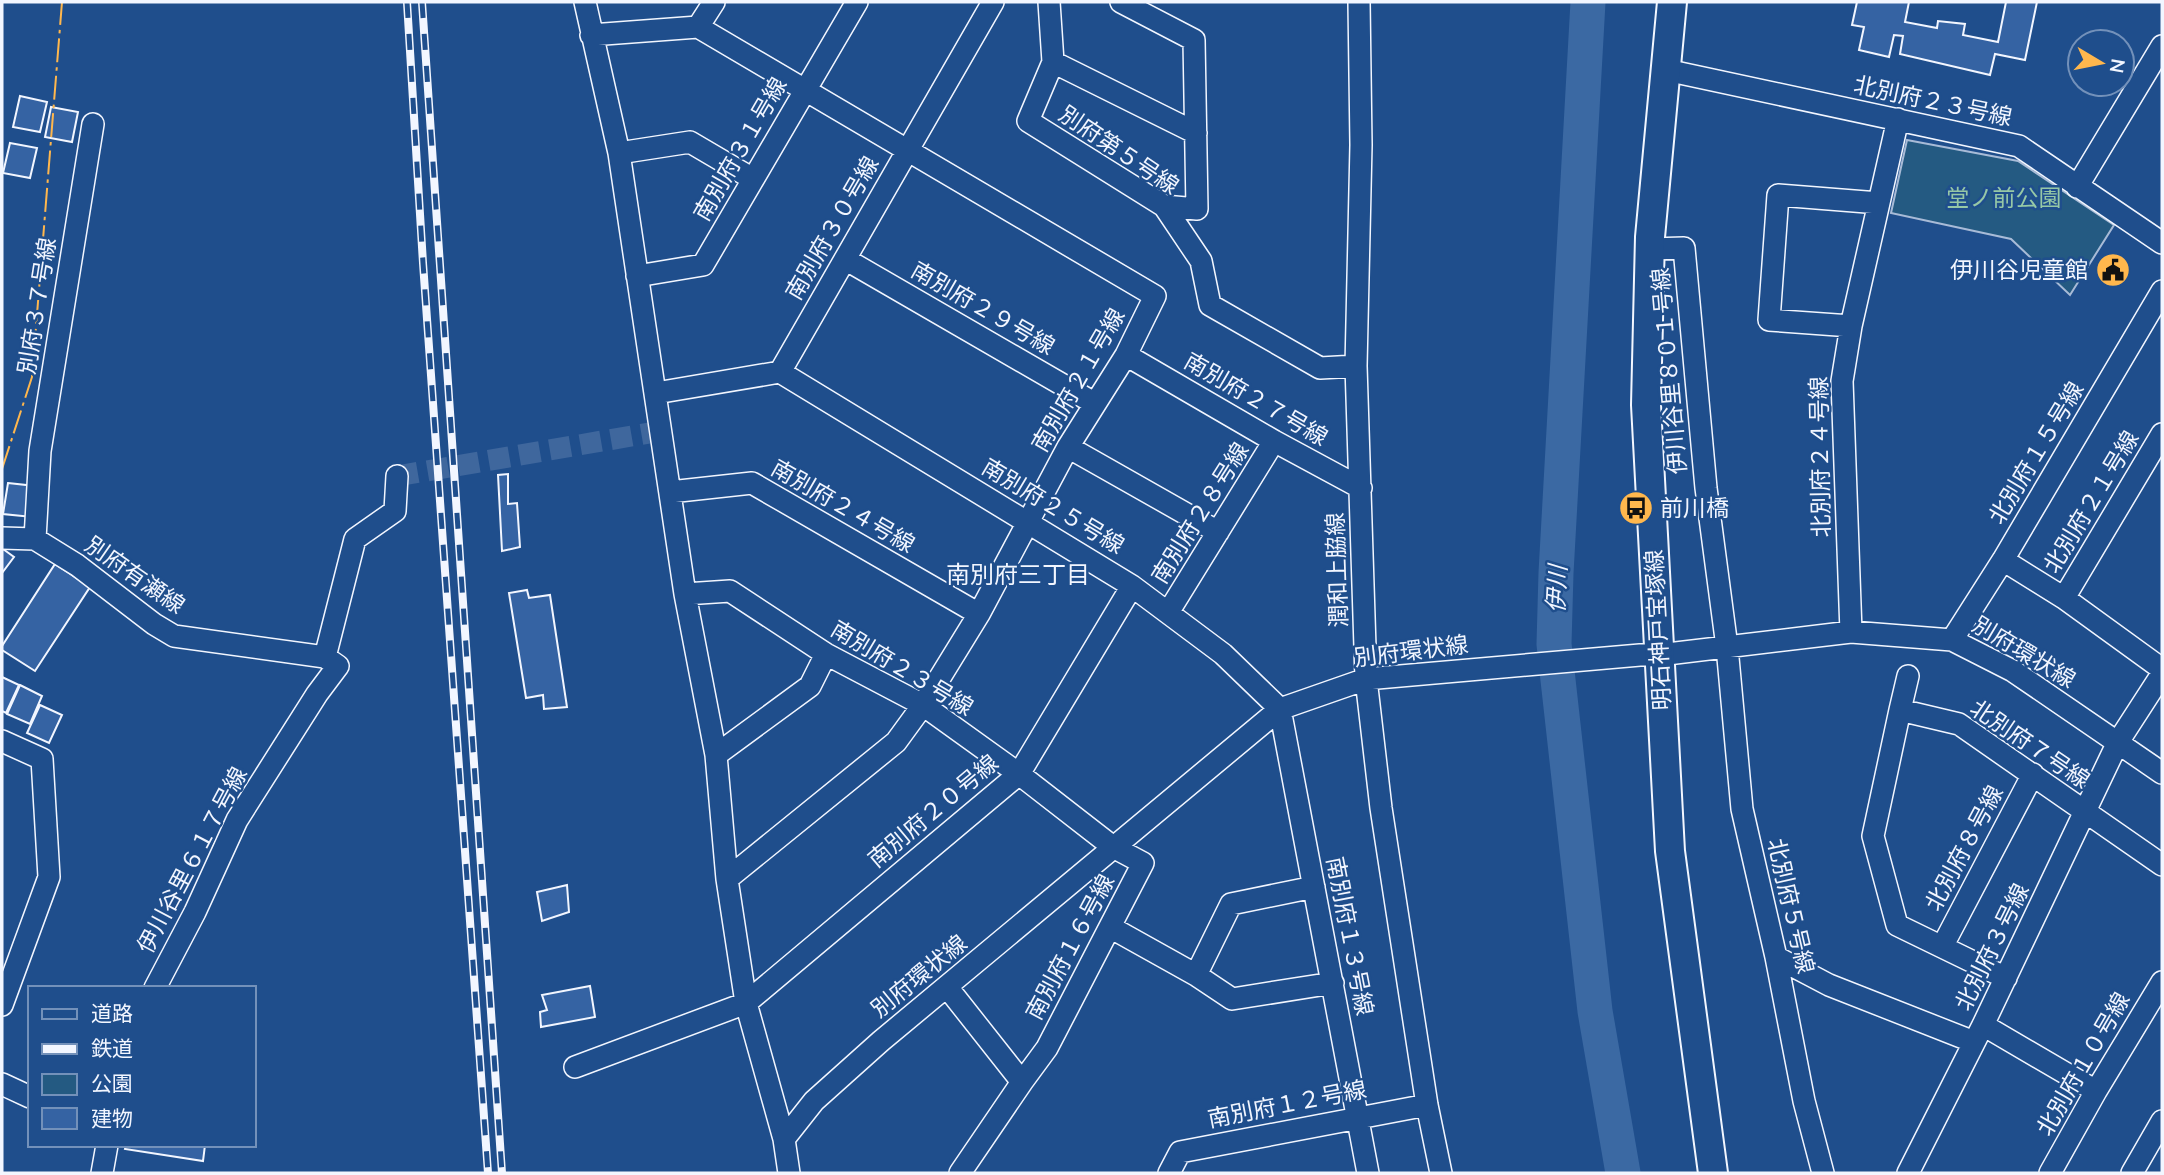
<svg xmlns="http://www.w3.org/2000/svg" width="2164" height="1175" font-family="'Nunito Sans','Noto Sans JP',sans-serif">
<style>
.green{fill:#245a82;stroke:#a8bbd7;stroke-width:2}
.lines{fill:none;stroke-linecap:round;stroke-linejoin:round}
.river{stroke:#3b69a3;stroke-width:35}
.building{fill:#3563a3;stroke:#f2f6ff;stroke-width:2}
.minor-tunnel{stroke:#3f679d;stroke-width:21;stroke-dasharray:21 10;stroke-linecap:butt}
.minor-casing{stroke:#f2f6ff;stroke-width:24}
.major-casing{stroke:#f2f6ff;stroke-width:32}
.minor{stroke:#1f4e8c;stroke-width:21}
.major{stroke:#1f4e8c;stroke-width:28}
.rail-casing{stroke:#f2f6ff;stroke-width:8}
.rail{stroke:#1f4e8c;stroke-width:5;stroke-dasharray:16;stroke-linecap:butt}
.power{stroke:#ffb74d;stroke-width:2;stroke-dasharray:24 5 3.5 5;stroke-linecap:butt}
.labels{text-anchor:middle;stroke-width:5;stroke-linejoin:round;paint-order:stroke}
.street-label{font-size:23px;fill:#f2f6ff;stroke:#1f4e8c}
.park-label{font-size:23px;fill:#97c8a6;stroke:#1f4e8c}
.poi-label{font-size:23px;fill:#f2f6ff;stroke:#1f4e8c;text-anchor:end}
.neighbourhood-label{font-size:24px;fill:#f2f6ff;stroke:#1f4e8c}
.water-label{font-size:24px;font-style:italic;fill:#f2f6ff;stroke:#1f4e8c}
</style>
<rect width="100%" height="100%" fill="#1f4e8c"/>
<path class="green" d="M1907,140L2018,161L2114,225L2070,295L2011,239L1891,213Z"/>
<g class="lines">
<path class="river" d="M1588,2L1556,573L1554,644L1595,1011L1623,1173"/>
</g>
<path class="building" d="M1857,2H1909L1905,22L1937,28L1938,21L1965,24L1963,35L1998,42L2006,2H2037L2025,60L1995,54L1990,75L1900,54L1903,36L1894,35L1889,57L1859,50L1864,27L1852,25Z
M20,96L47,102L40,132L13,127Z
M51,107L78,112L72,142L45,137Z
M10,143L37,148L30,178L3,173Z
M508,474V504L517,503L520,547L502,551L498,475Z
M8,483L35,486L32,517L3,514Z
M3,549L14,557L2,573V551Z
M55,564L90,587L35,671L2,650V646Z
M527,590L529,598L550,595L567,707L544,709L543,695L526,698L509,593Z
M2,677L19,685L6,713L2,711Z
M20,685L42,696L30,724L7,714Z
M40,705L62,715L49,743L27,733Z
M567,885L569,912L542,921L537,892Z
M590,986L595,1017L541,1027L540,1012L547,1010L542,995Z
M126,1145H205L203,1161L125,1149Z"/>
<g class="lines">
<path class="minor-tunnel" d="M397,476L661,431"/>
<g class="minor-casing">
<path id="minor" d="M585,2L619,153L685,594L716,755L727,879L746,1003L784,1139
M1049,2L1053,62L1028,121L1164,206L1201,261L1210,305L1320,368L1356,366
M1121,2L1194,40L1197,209L1164,206
M1359,2L1361,145L1356,366L1366,679L1381,808L1427,1105L1441,1173
M698,27L714,2
M591,35L698,27L1155,296L1126,355L1068,447L979,614L923,705L896,742L727,879
M1053,62L1196,133
M1666,70L2019,146L2162,243
M619,153L690,142L753,179
M2077,187L2162,46
M1650,249L1684,248L1706,488L1727,647L1742,809L1776,957L1804,1101L1823,1173
M845,259L1094,403
M637,276L703,265L857,2
M1851,326L1769,320L1778,195L1879,203
M1126,355L1274,441L1361,488
M780,372L1132,586L1223,654L1280,709L1368,1173
M656,393L780,372L993,2
M1068,447L1218,532
M670,492L752,483L979,614
M2,538L35,539L77,565L154,624L174,636L325,657L338,666L317,694L237,820L195,912L155,988
M35,539L40,451L93,124
M2003,560L2064,598L2162,669
M685,594L730,591L826,654L923,705L1019,774L1113,847L1143,863L1047,1048L1022,1082
M2064,598L2162,434
M1169,611L1274,441
M1851,632L1842,381L1851,326L1898,119
M1952,640L2003,560L2162,291
M325,657L355,539L395,511L397,476
M1900,710L1908,676
M2,741L42,759L49,877L2,1005
M716,755L810,686L826,654
M1314,887L1231,904L1196,975L1232,999L1333,983
M1110,927L1196,975
M1942,947L2033,774
M1776,957L1829,985L1974,1042
M2006,978L1897,925L1873,836L1900,710L1959,724L2162,865
M947,987L1022,1082L960,1173
M1983,1025L2096,1091
M575,1067L746,1003L1019,774L1132,586
M2,1084L30,1097
M102,1173L107,1145
M789,1173L784,1139L814,1101L881,1041L1280,709L1366,679L1640,655H1659L1851,632L1952,640L2013,671L2162,773
M1169,1173L1180,1152L1427,1105
M1908,1173L1983,1025L2118,742L2162,674
M2050,1173L2096,1091L2162,982
M2132,1173L2162,1121"/>
</g>
<g class="major-casing">
<path id="major" d="M1672,2L1650,237L1646,405L1670,851L1713,1173"/>
</g>
<use href="#minor" class="minor"/>
<use href="#major" class="major"/>
<g class="rail-casing">
<path id="rail" d="M407,2L423,263L488,1173
M422,2L502,1173"/>
</g>
<use href="#rail" class="rail"/>
<path class="power" d="M2,469L32,377L62,2"/>
</g>
<defs>
<g id="civic-disc" transform="scale(1.75)"><circle r="9.5" fill="#ffb74d" stroke="#1f4e8c"/><path d="M-.6-6.5H3V-4.5H.6V-3L4-1V1h2V6H-6V1h2V-1L-.6-3ZM-1.2 2.5V6h2.4V2.5Z" fill="#111"/></g>
<g id="bus-disc" transform="scale(1.75)"><circle r="9.5" fill="#ffb74d" stroke="#1f4e8c"/><path d="M-5-6H5V4H4V6H2V4H-2V6H-4V4H-5ZM-3.5-4V0h7V-4ZM-3.5 1.2v1.5H-2V1.2ZM2 1.2v1.5H3.5V1.2Z" fill="#111"/></g>
</defs>
<g fill-rule="evenodd">
<use href="#civic-disc" x="2113" y="270"/>
<use href="#bus-disc" x="1636" y="508"/>
</g>
<g class="labels">
<g class="street-label">
<text transform="translate(1933 101) rotate(12)" y="8">北別府２３号線</text>
<text transform="translate(740 149) rotate(-60)" y="8">南別府３１号線</text>
<text transform="translate(1119 150) rotate(34)" y="8">別府第５号線</text>
<text transform="translate(832 228) rotate(-60)" y="8">南別府３０号線</text>
<text transform="translate(37 306) rotate(-81)" y="8">別府３７号線</text>
<text transform="translate(983 308) rotate(30)" y="8">南別府２９号線</text>
<text transform="translate(1669 371) rotate(-95)" y="8">伊川谷里８０１号線</text>
<text transform="translate(1078 380) rotate(-60)" y="8">南別府２１号線</text>
<text transform="translate(1256 399) rotate(30)" y="8">南別府２７号線</text>
<text transform="translate(2036 453) rotate(-59)" y="8">北別府１５号線</text>
<text transform="translate(1820 457) rotate(-91)" y="8">北別府２４号線</text>
<text transform="translate(2091 502) rotate(-59)" y="8">北別府２１号線</text>
<text transform="translate(843 506) rotate(30)" y="8">南別府２４号線</text>
<text transform="translate(1053 506) rotate(31)" y="8">南別府２５号線</text>
<text transform="translate(1200 513) rotate(-58)" y="8">南別府２８号線</text>
<text transform="translate(1337 570) rotate(-92)" y="8">潤和上脇線</text>
<text transform="translate(135 575) rotate(35)" y="8">別府有瀬線</text>
<text transform="translate(1658 630) rotate(-93)" y="8">明石神戸宝塚線</text>
<text transform="translate(1411 651) rotate(-7)" y="8">別府環状線</text>
<text transform="translate(2024 652) rotate(31)" y="8">別府環状線</text>
<text transform="translate(902 668) rotate(31)" y="8">南別府２３号線</text>
<text transform="translate(2030 744) rotate(34)" y="8">北別府７号線</text>
<text transform="translate(933 811) rotate(-40)" y="8">南別府２０号線</text>
<text transform="translate(1964 848) rotate(-62)" y="8">北別府８号線</text>
<text transform="translate(192 860) rotate(-62)" y="8">伊川谷里６１７号線</text>
<text transform="translate(1791 906) rotate(77)" y="8">北別府５号線</text>
<text transform="translate(1350 936) rotate(79)" y="8">南別府１３号線</text>
<text transform="translate(1070 947) rotate(-62)" y="8">南別府１６号線</text>
<text transform="translate(1992 947) rotate(-64)" y="8">北別府３号線</text>
<text transform="translate(919 976) rotate(-39)" y="8">別府環状線</text>
<text transform="translate(2083 1064) rotate(-60)" y="8">北別府１０号線</text>
<text transform="translate(1287 1104) rotate(-11)" y="8">南別府１２号線</text>
</g>
<g class="park-label">
<text x="2004" y="206">堂ノ前公園</text>
</g>
<g class="poi-label">
<text x="2088" y="278">伊川谷児童館</text>
<text x="1660" y="516" text-anchor="start">前川橋</text>
</g>
<g class="neighbourhood-label">
<text x="1018" y="583">南別府三丁目</text>
</g>
<g class="water-label">
<text transform="translate(1557 589) rotate(-87)" y="8">伊川</text>
</g>
</g>
<rect width="2164" height="1175" fill="none" stroke="#f2f6ff" stroke-width="7"/>
<rect x="28" y="986" width="228" height="161" fill="#1f4e8c" stroke="#7391ba" stroke-width="2"/>
<rect x="42" y="1009" width="35" height="10" fill="#1f4e8c" stroke="#7391ba" stroke-width="2"/>
<text x="91" y="1021" font-size="21" fill="#f2f6ff">道路</text>
<rect x="42" y="1044" width="35" height="10" fill="#f2f6ff" stroke="#7391ba" stroke-width="2"/>
<text x="91" y="1056" font-size="21" fill="#f2f6ff">鉄道</text>
<rect x="42" y="1074" width="35" height="21" fill="#245a82" stroke="#7391ba" stroke-width="2"/>
<text x="91" y="1091" font-size="21" fill="#f2f6ff">公園</text>
<rect x="42" y="1108" width="35" height="21" fill="#3563a3" stroke="#7391ba" stroke-width="2"/>
<text x="91" y="1126" font-size="21" fill="#f2f6ff">建物</text>
<g transform="translate(2101 63) rotate(100)"><circle r="33" fill="#1f4e8c" stroke="#7391ba" stroke-width="2"/>
<path d="M0-5L12 26L0 18L-12 26Z" fill="#ffb74d"/>
<text y="-10" font-size="19" font-weight="bold" text-anchor="middle" fill="#f2f6ff">N</text>
</g>
</svg>
